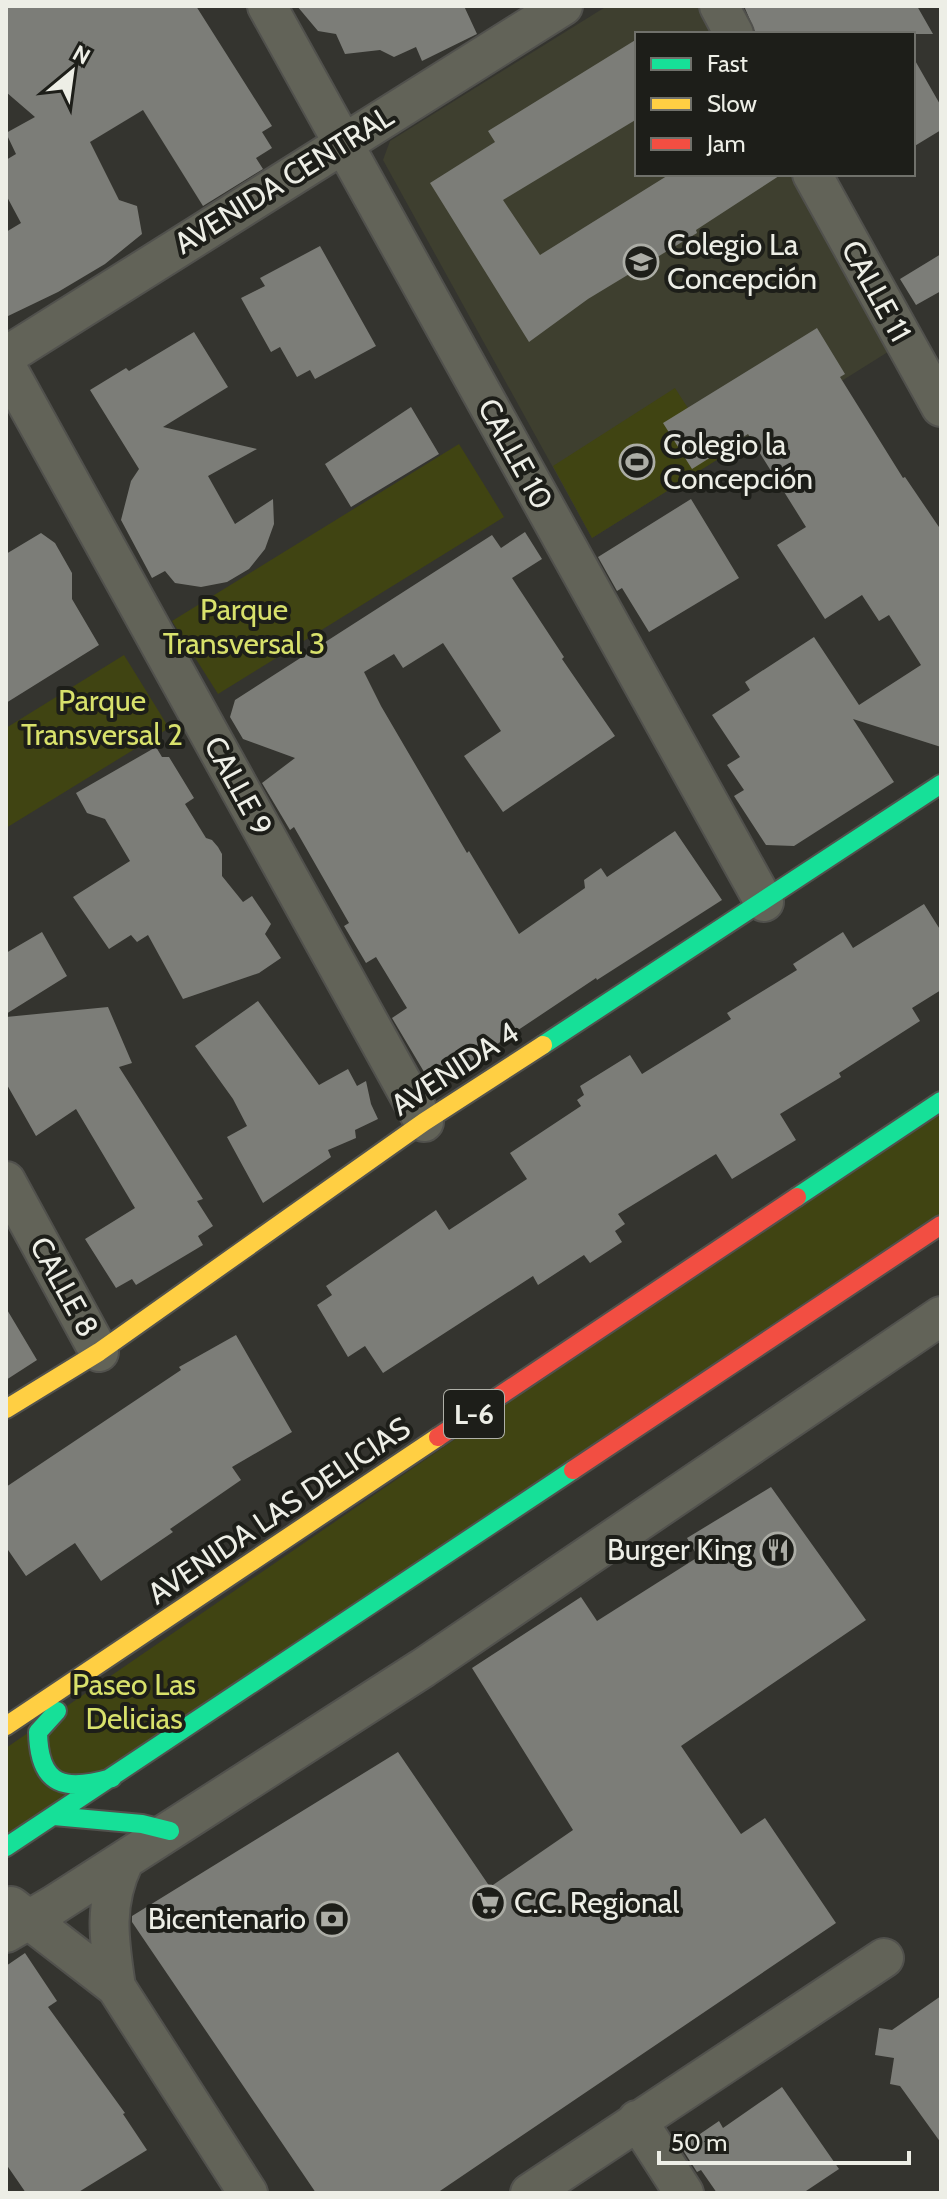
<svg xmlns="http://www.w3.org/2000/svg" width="947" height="2199" font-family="Cabin,sans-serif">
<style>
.built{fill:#3e3f2f}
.green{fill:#404412}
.building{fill:#7c7d78}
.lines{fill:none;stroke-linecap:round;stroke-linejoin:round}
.street-casing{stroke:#51514d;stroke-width:42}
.fast-casing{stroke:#51514d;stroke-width:22}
.slow-casing{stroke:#51514d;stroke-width:22}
.jam-casing{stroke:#51514d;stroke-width:22}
.street{stroke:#626358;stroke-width:38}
.fast{stroke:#16e098;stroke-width:18}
.slow{stroke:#ffcf43;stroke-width:18}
.jam{stroke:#f24e42;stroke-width:18}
.labels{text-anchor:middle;stroke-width:8;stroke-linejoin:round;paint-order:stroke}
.shield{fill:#1d1e19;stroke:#afb0a8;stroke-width:2}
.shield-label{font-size:28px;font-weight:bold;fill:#edeee6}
.street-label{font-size:30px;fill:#edeee6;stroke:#1d1e19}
.poi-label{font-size:30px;fill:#edeee6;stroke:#1d1e19;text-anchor:start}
.park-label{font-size:30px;fill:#d8e16b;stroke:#1d1e19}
</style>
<rect width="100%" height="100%" fill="#34342f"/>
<path class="built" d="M607,6H702L718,34H637V174H794L891,350L592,538L383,160L390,141Z"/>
<path class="green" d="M675,388L720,458L592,538L553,466Z
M459,444L504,517L218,694L172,621Z
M124,655L169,728L6,828V728Z
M941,1105V1220L6,1846V1748Z"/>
<path class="building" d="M6,6H196L272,126L262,132L272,148L256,158L263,169L203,206L143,110L90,142L119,200L137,206L142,234L105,264L58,292L6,317V232L21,223L6,195V160L16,154L6,133L35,117L6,92Z
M297,6H464L477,34L422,61L416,47L394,57L380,50L345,54L336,34L318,31Z
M744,6H917L933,34H756Z
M637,39V119L503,200L540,255L670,174H782L696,230L697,233L588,299L529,342L430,183L495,142L488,131Z
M913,57L941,106V130L913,147Z
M320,246L376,346L315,379L310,370L297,377L280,347L271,352L241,298L265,286L260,278Z
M941,254V291L916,305L900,279Z
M817,328L845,374L840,377L903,478L905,477L941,530V747L853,719L894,782L794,846L766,845L734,796L744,790L727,765L740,757L712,715L750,690L745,682L814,637L859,705L921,665L889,615L879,621L862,595L825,619L777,545L806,527L748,434L692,469L663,423Z
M194,332L228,387L163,427L257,449L208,476L235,524L273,499L274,524L265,549L249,569L227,582L201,587L175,583L165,571L152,578L121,520L131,481L139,469L90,390L126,368L129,371Z
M411,407L439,454L351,507L325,464Z
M691,499L739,578L649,632L622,588L617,591L598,557Z
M525,532L542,559L512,578L564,657L562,659L615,736L503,812L464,756L501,731L443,643L403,668L394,654L364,672L381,706L467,853L469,851L519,934L585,888L584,880L601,868L607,877L675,831L722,900L597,980L596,978L433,1087L392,1018L407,1008L376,957L366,963L344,926L349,923L294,827L290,830L262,783L295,758L243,739L230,717L235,700L492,535L501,548Z
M41,533L55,543L72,573V599L99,645L6,703V554Z
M156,747L162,757H169L194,798L185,804L206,838L212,840L218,847L222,854V876L243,902L252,896L271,924L265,934L281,958L259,973L183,999L148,935L137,942L131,935L109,949L73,897L130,861L105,819L87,813L76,793Z
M924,904L941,931V990L912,1008L920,1021L839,1073L841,1077L780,1114L796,1140L732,1179L716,1154L618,1214L625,1224L615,1231L622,1242L590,1263L584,1255L538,1285L533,1276L383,1373L365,1346L348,1357L317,1305L332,1295L326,1286L436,1210L449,1230L527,1179L510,1153L581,1106L577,1100L584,1095L580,1086L630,1055L642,1074L731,1019L727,1013L797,970L793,964L843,932L853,948Z
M42,932L67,976L6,1014V953Z
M258,1001L319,1085L348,1069L357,1086L366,1081L371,1104L378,1119L355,1130L356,1138L328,1150L331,1157L263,1203L227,1137L247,1126L233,1099L195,1046Z
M108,1007L132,1063L119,1067L203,1199L197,1201L213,1226L198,1236L203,1245L136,1285L132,1279L116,1288L85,1239L135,1208L76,1109L36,1136L6,1083V1017Z
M6,1308L37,1360L6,1380Z
M236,1335L292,1432L232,1467L241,1480L170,1529L173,1532L101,1581L75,1543L26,1576L6,1547V1487L181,1370L179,1367Z
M771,1487L866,1620L681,1746L741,1834L765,1818L836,1923L437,2193H316L132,1922V1916L398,1752L490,1887L573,1830L472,1668L581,1597L597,1621L698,1557L687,1538Z
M25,1953L57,2001L48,2007L125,2113L123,2114L147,2150L77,2193H26L6,2164V1966Z
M941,1996V2143L900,2086L890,2084L894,2058L875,2055L879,2028L892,2030Z
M782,2087L839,2169L803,2193H717L701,2170L697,2172L681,2147L719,2121L723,2128Z"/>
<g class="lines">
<g class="street-casing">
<path id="street" d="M267,6L764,902
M719,6L734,34
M812,174L941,407
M6,356L563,6
M6,366L424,1122
M6,1181L99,1352
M11,1906L116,1987L248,2193
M6,1933L54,1905L423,1668L941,1316
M116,1987C109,1940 103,1905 124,1861
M637,2120L684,2193
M530,2193L884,1958"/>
</g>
<g class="fast-casing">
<path id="fast" d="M543,1045L941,784
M797,1197L941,1101
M57,1711L38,1732C39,1788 66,1791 112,1778
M54,1816L142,1824L170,1831
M6,1847L573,1470"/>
</g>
<g class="slow-casing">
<path id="slow" d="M6,1409L99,1352L424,1122L543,1045
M6,1726L438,1437"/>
</g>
<g class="jam-casing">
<path id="jam" d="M438,1437L797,1197
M573,1470L941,1225"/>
</g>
<use href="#street" class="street"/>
<use href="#fast" class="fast"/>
<use href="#slow" class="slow"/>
<use href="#jam" class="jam"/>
</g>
<defs>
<g id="school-ring" transform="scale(1.8)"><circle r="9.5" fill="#1d1e19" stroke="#acada6" stroke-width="1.5"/><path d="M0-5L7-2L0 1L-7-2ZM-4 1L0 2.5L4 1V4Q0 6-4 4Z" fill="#acada6"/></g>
<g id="stadium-ring" transform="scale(1.8)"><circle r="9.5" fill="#1d1e19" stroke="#acada6" stroke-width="1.5"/><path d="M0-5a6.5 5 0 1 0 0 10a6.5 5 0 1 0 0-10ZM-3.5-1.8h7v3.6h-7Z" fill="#acada6"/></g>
<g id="restaurant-ring" transform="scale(1.8)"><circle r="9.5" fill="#1d1e19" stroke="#acada6" stroke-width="1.5"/><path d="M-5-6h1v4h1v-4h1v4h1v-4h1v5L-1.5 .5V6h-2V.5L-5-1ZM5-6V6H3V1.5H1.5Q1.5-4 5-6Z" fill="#acada6"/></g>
<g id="supermarket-ring" transform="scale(1.8)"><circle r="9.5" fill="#1d1e19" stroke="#acada6" stroke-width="1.5"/><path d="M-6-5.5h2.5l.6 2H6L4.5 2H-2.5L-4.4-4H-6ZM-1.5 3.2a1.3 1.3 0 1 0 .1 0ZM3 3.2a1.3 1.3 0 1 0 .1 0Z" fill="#acada6"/></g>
<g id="bank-ring" transform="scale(1.8)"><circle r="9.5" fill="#1d1e19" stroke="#acada6" stroke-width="1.5"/><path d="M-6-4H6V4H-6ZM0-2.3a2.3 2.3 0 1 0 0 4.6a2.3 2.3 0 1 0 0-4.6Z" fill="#acada6"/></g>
</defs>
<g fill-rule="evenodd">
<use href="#school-ring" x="641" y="262"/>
<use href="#stadium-ring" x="637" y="462"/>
<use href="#restaurant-ring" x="778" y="1550"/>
<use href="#supermarket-ring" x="488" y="1903"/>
<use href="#bank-ring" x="332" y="1919"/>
</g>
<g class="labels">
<rect class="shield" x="444" y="1390" width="60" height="48" rx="6"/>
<g class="shield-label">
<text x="474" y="1424">L-6</text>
</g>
<g class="street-label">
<text transform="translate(284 180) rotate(-32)" y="10">AVENIDA CENTRAL</text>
<text transform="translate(876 291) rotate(61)" y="10">CALLE 11</text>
<text transform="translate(515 454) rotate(61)" y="10">CALLE 10</text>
<text transform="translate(238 786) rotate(61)" y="10">CALLE 9</text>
<text transform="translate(455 1069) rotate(-33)" y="10">AVENIDA 4</text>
<text transform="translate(64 1287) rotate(61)" y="10">CALLE 8</text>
<text transform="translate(279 1511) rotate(-34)" y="10">AVENIDA LAS DELICIAS</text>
</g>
<g class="poi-label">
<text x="667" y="255">Colegio La<tspan x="667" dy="34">Concepción</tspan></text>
<text x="663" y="455">Colegio la<tspan x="663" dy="34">Concepción</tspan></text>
<text x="752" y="1560" text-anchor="end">Burger King</text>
<text x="514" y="1913">C.C. Regional</text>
<text x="306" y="1929" text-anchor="end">Bicentenario</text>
</g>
<g class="park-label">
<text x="244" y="620">Parque<tspan x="244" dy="34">Transversal 3</tspan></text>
<text x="102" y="711">Parque<tspan x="102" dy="34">Transversal 2</tspan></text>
<text x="134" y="1695">Paseo Las<tspan x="134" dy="34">Delicias</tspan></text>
</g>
</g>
<rect width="947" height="2199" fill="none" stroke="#edeee6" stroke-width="16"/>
<rect x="635" y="32" width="280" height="144" fill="#1d1e19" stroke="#70716b" stroke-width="2"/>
<rect x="651" y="58" width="40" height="12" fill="#16e098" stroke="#70716b" stroke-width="2"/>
<text x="707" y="72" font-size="24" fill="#edeee6">Fast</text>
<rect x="651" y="98" width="40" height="12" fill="#ffcf43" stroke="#70716b" stroke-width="2"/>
<text x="707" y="112" font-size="24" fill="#edeee6">Slow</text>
<rect x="651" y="138" width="40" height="12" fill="#f24e42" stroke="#70716b" stroke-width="2"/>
<text x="707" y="152" font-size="24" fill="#edeee6">Jam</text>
<g transform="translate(72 72) rotate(29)" stroke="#1d1e19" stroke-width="6" paint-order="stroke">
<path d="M0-6L14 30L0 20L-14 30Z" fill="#edeee6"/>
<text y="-12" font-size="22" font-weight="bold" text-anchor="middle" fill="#edeee6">N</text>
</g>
<path d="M659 2151v12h250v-12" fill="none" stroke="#edeee6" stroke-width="4"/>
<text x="671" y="2151" font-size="24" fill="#edeee6" stroke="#1d1e19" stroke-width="6" paint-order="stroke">50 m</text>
</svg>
